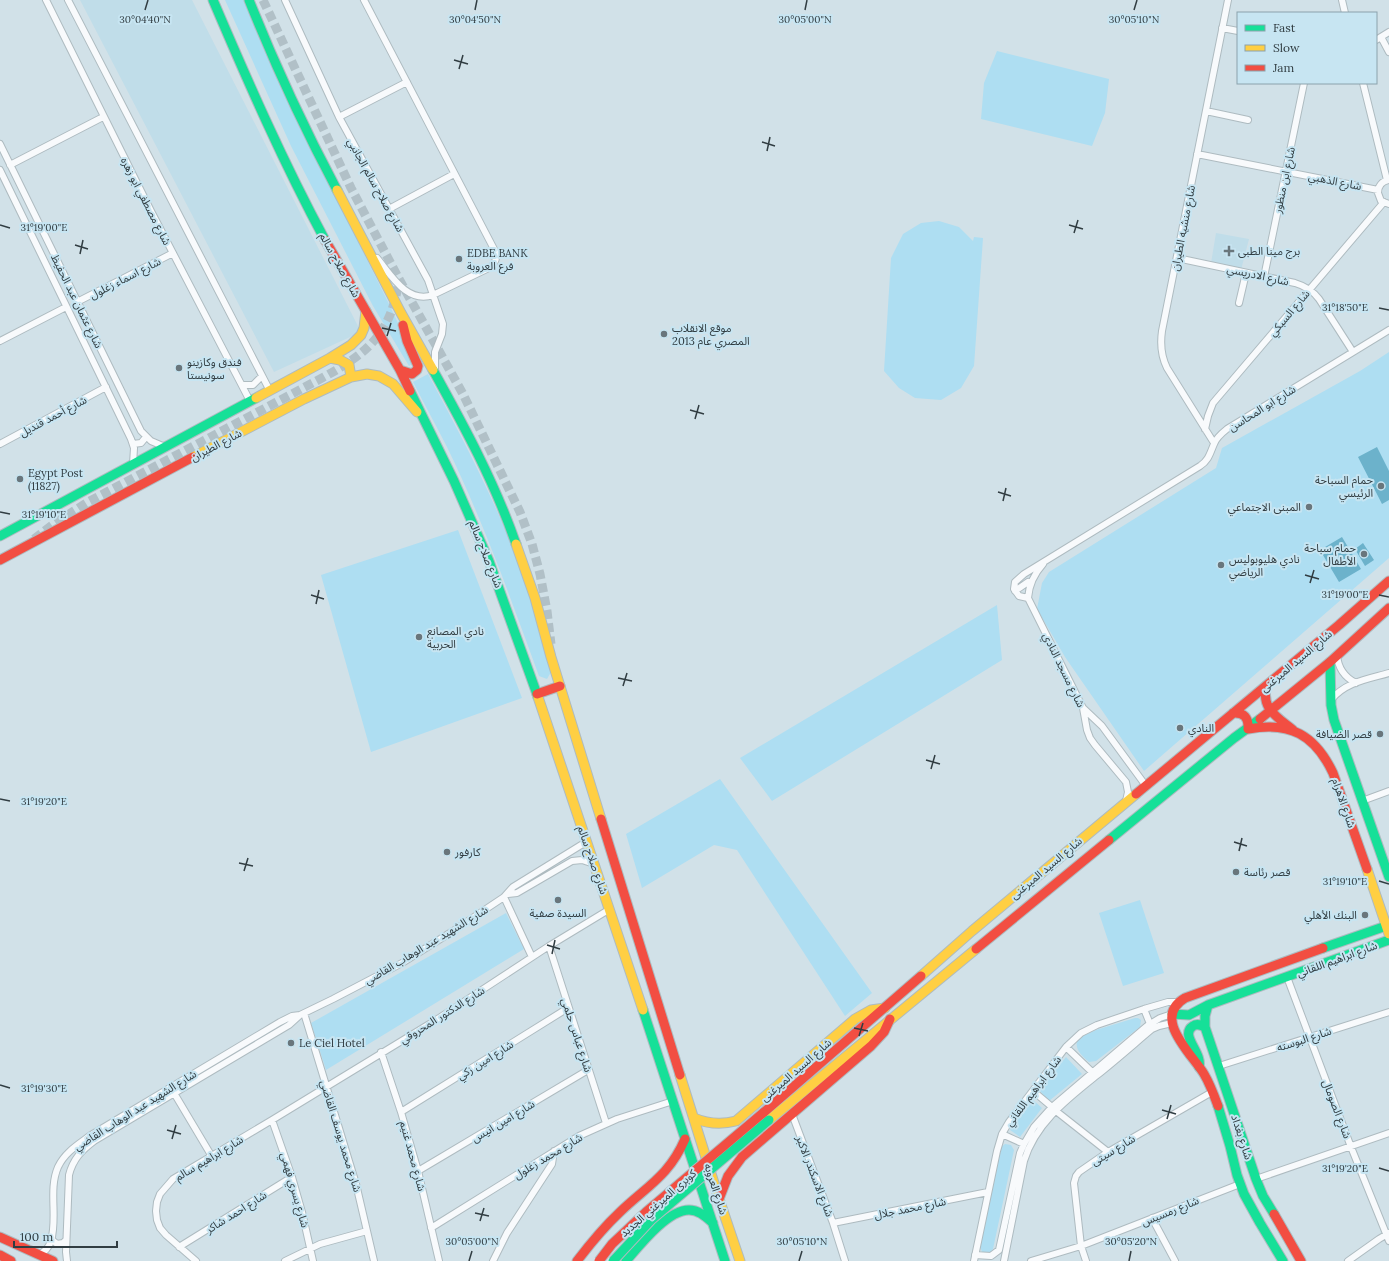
<svg xmlns="http://www.w3.org/2000/svg" width="1389" height="1261" font-family="Lora,'Noto Sans Arabic',serif">
<style>
.built{fill:#c0dde9}
.green{fill:#aedef2}
.water{fill:#6cb2cb}
.lines{fill:none;stroke-linecap:round;stroke-linejoin:round}
.secondary-tunnel{stroke:#b1c0c7;stroke-width:9;stroke-dasharray:9 4.5;stroke-linecap:butt}
.street-casing{stroke:#aebbc0;stroke-width:8}
.fast-casing{stroke:#aebbc0;stroke-width:11}
.slow-casing{stroke:#aebbc0;stroke-width:11}
.jam-casing{stroke:#aebbc0;stroke-width:11}
.street{stroke:#f8fafc;stroke-width:6}
.fast{stroke:#16e098;stroke-width:9}
.slow{stroke:#ffcf43;stroke-width:9}
.jam{stroke:#f24e42;stroke-width:9}
.fast-bridge-casing{stroke:#aebbc0;stroke-width:11;stroke-linecap:butt}
.jam-bridge-casing{stroke:#aebbc0;stroke-width:11;stroke-linecap:butt}
.fast-bridge{stroke:#16e098;stroke-width:9}
.jam-bridge{stroke:#f24e42;stroke-width:9}
.ticks{fill:none;stroke:#313d42;stroke-width:1.5}
.poi-dot{fill:#69767c;stroke:#c7e5f2;stroke-width:1.5}
.labels{text-anchor:middle;stroke-width:4;stroke-linejoin:round;paint-order:stroke}
.street-label{font-size:11px;fill:#313d42;stroke:#c7e5f2}
.poi-label{font-size:11px;fill:#313d42;stroke:#c7e5f2;text-anchor:start}
.ticks-label{font-size:10px;text-anchor:middle;fill:#313d42;stroke:#c7e5f2;stroke-width:4;stroke-linejoin:round;paint-order:stroke}
</style>
<rect width="100%" height="100%" fill="#d1e1e8"/>
<path class="built" d="M80,0H192L361,332L274,372Z
M1216,233L1249,239L1241,270L1211,263Z"/>
<path class="green" d="M225,0H245L289,103L388,302L416,361L409,366L373,306L291,146Z
M997,51L1109,79L1105,113L1092,146L981,119L984,83Z
M939,221L959,227L973,241L974,237L983,238L974,366L961,388L941,400L915,398L899,388L884,371L891,258L903,234L921,223Z
M1389,352V558L1144,771L1065,657L1037,609L1042,583L1049,572L1216,468L1222,448L1360,371Z
M428,374C464,441 500,509 525,581C536,611 543,642 551,672L547,679L539,676C511,599 483,521 447,447C436,425 424,404 413,382Z
M458,530L522,698L371,752L321,575Z
M997,605L1002,660L772,801L740,758Z
M720,779L872,993L845,1016L737,850L714,845L642,888L626,834Z
M1140,900L1164,973L1123,986L1099,913Z
M506,913L524,949L326,1070L311,1023Z
M1135,1018H1138L1141,1020L1140,1027L1096,1061L1089,1062C1082,1056 1075,1050 1077,1041L1083,1036L1096,1030Z
M1066,1057L1082,1074L1049,1101L1039,1090Z
M1032,1099L1042,1108L1020,1137L1010,1130Z
M1005,1144L1011,1145L1014,1150L993,1249L989,1254L982,1252L980,1246L1001,1147Z"/>
<path class="water" d="M1377,447L1389,471V500L1382,504L1358,457Z
M1342,537L1361,569L1339,582L1320,550Z
M1363,543L1374,560L1365,566L1355,549Z"/>
<g class="lines">
<path class="secondary-tunnel" d="M263,0L351,188L399,279L463,394L520,512L532,544L540,574L547,611L551,644
M34,539L55,523L88,502L322,378C368,353 392,333 399,279"/>
<g class="street-casing">
<path id="street" d="M46,0L151,211L250,401
M68,0L270,391
M285,0L339,117L428,280L443,324L442,334L435,352V368
M364,0L495,251C497,258 496,262 491,267L433,295C407,304 391,275 377,258
M1342,0L1345,13
M1222,28L1238,31
M1381,37L1389,52
M1376,40L1389,32
M1363,83L1387,180
M1206,111L1248,120
M339,117L407,82
M0,144L141,431L151,441L165,447
M1197,154L1378,190
M10,165L103,117
M0,170L131,439L134,448L133,464
M1389,180C1382,181 1378,186 1378,193L1381,201L1389,204
M389,209L454,174
M1177,258L1295,283C1305,286 1313,291 1319,299L1353,352
M1264,277L1304,83
M77,302L173,253
M1239,303L1246,273
M0,341L66,307
M242,385H253L262,376
M1205,429L1208,416L1213,403L1384,202
M1214,443L1167,368C1161,356 1160,345 1162,331L1228,0
M0,444L106,387
M133,444L141,443L146,437
M1015,591L1028,582
M1028,598L1019,596L1014,589L1015,582L1024,574L1200,466C1209,460 1210,453 1214,444C1216,438 1222,433 1227,429L1389,330
M1028,598L1083,708L1087,730L1090,738L1095,745L1126,782L1128,792L1126,801
M1028,598C1029,585 1034,574 1043,564
M1337,655C1338,668 1344,677 1356,683
M1331,700C1345,682 1368,679 1389,673
M1083,708L1102,726L1146,786
M1362,801L1389,791
M508,894L517,893L572,861L582,860L594,864
M504,897L532,957
M549,946L606,1123
M1287,977L1351,1147L1389,1241
M1144,1009L1150,1024
M304,1013L356,1184L374,1261
M1066,1047L1092,1072
M381,1052L401,1112L418,1171L439,1261
M1219,1066L1389,1012
M1033,1091L1052,1107
M174,1093L211,1155
M1056,1111L1108,1152
M401,1112L568,1008
M792,1114L833,1223L845,1261
M272,1120L292,1177L302,1212L313,1261
M1002,1134L1024,1144
M418,1171L588,1070
M1256,1179L1389,1133
M1152,1218L1175,1261
M833,1223L988,1192
M431,1228L579,1136L617,1119L673,1101
M51,1239L57,1244L63,1243L66,1240
M179,1247L292,1177
M39,1254C45,1252 49,1247 51,1241C58,1217 48,1190 58,1167C65,1152 79,1144 91,1135L280,1022L292,1016L300,1015L333,999L402,963L453,931L504,897L513,887L586,842
M975,1255L991,1256L999,1250L1020,1153L1024,1144L1034,1127L1052,1107L1147,1026L1160,1018L1172,1014
M67,1261L66,1252L69,1175C73,1159 82,1150 94,1141L289,1025L300,1015
M196,1261L166,1235L160,1228L157,1220L156,1211L157,1202L160,1194L173,1179L272,1120L436,1020L549,946L610,909
M285,1261L320,1244L367,1231
M493,1261L507,1233L552,1164L554,1151
M974,1261L997,1151L1002,1134L1009,1122L1066,1047L1081,1033L1097,1025L1144,1009L1168,1002H1178
M1004,1261L1024,1161C1035,1124 1066,1100 1096,1076C1115,1061 1133,1045 1152,1029L1159,1026L1172,1023
M1031,1261L1081,1246L1240,1184
M1086,1261L1081,1246L1074,1183L1076,1176L1079,1172L1108,1152L1212,1092
M1348,1261L1379,1239L1389,1233"/>
</g>
<g class="fast-casing">
<path id="fast" d="M213,0C248,82 283,162 325,240
M249,0C275,65 304,128 337,190
M433,370C464,426 495,483 516,544
M410,391L454,481L489,561L538,697
M0,536L256,398
M1330,662L1331,705L1334,720L1389,877
M1109,840L1234,738L1260,719
M1323,948L1389,925
M1208,1005L1205,1016V1027L1256,1179L1263,1196L1274,1214
M643,1010L725,1261
M1172,1014L1189,1015L1208,1005L1389,940
M1199,1067C1203,1053 1179,1035 1193,1026C1197,1023 1201,1025 1205,1027
M1218,1106L1230,1146L1237,1175L1244,1194L1260,1223L1283,1261
M626,1261C639,1246 667,1210 689,1210C699,1210 706,1217 713,1223"/>
</g>
<g class="slow-casing">
<path id="slow" d="M337,190L401,313L433,370
M330,358L340,360L349,365L351,377
M256,398L330,358L351,345L361,335L364,328L366,311
M193,457L304,399L351,377L367,374L379,376L393,384L417,412
M516,544L535,598L551,657L601,819
M538,697L643,1010
M1367,869L1389,934
M921,976L972,931L1136,794
M680,1075L719,1199L740,1261
M694,1118C708,1124 721,1125 736,1121L855,1019L871,1010L885,1008
M769,1120L976,949"/>
</g>
<g class="jam-casing">
<path id="jam" d="M325,240L400,370L410,391
M400,370L412,374L417,370L418,366L407,341L403,325
M0,560L193,457
M1267,685C1260,708 1277,717 1293,730
M537,694L560,686
M1233,713C1244,712 1249,718 1248,729
M1260,719L1330,662L1389,608
M1248,729C1290,721 1315,735 1333,773L1367,869
M1136,794L1339,625L1389,581
M601,819L680,1075
M976,949L1109,840
M1218,1106C1214,1095 1210,1084 1204,1074C1192,1054 1151,1018 1185,998L1323,948
M763,1113L921,976
M719,1199L728,1176L742,1157L871,1046L884,1032L890,1019
M1274,1214L1301,1261
M0,1237L53,1261
M0,1255L11,1261
M577,1261C590,1244 604,1227 620,1212C647,1186 669,1176 685,1139"/>
</g>
<use href="#street" class="street"/>
<use href="#fast" class="fast"/>
<use href="#slow" class="slow"/>
<use href="#jam" class="jam"/>
<g class="fast-bridge-casing">
<path id="fast-bridge" d="M613,1261L652,1219L769,1120"/>
</g>
<g class="jam-bridge-casing">
<path id="jam-bridge" d="M599,1261L612,1244L646,1212L763,1113"/>
</g>
<use href="#fast-bridge" class="fast-bridge"/>
<use href="#jam-bridge" class="jam-bridge"/>
</g>
<path class="ticks" d="M145,10L148,0M475,10L477,0M805,10L807,0M1134,10L1137,0M454,60L468,64M459,69L463,55M762,142L775,146M767,151L770,137M0,225L10,228M1069,225L1083,229M1074,233L1078,220M75,245L88,249M80,254L83,240M1379,308L1389,310M382,328L396,331M387,336L391,323M690,410L704,414M695,419L699,405M998,492L1011,496M1003,501L1006,488M0,512L10,514M1305,575L1319,579M1310,583L1314,570M311,595L324,599M1379,595L1389,597M316,604L319,590M618,678L632,681M623,686L627,673M926,760L940,764M931,769L935,755M0,799L10,801M1234,842L1247,846M1239,851L1242,838M239,863L253,866M244,871L248,858M1379,881L1389,884M547,945L560,949M552,954L555,940M854,1028L868,1031M859,1036L863,1023M0,1085L10,1088M1162,1110L1176,1114M1167,1119L1171,1105M167,1130L181,1134M172,1139L176,1125M1379,1168L1389,1171M475,1213L489,1216M480,1221L484,1208M469,1261L472,1251M799,1261L802,1251M1129,1261L1131,1251"/>
<g class="poi-dot">
<path d="M1227 245h4v4h4v4h-4v4h-4v-4h-4v-4h4z"/>
<circle cx="459" cy="259" r="4"/>
<circle cx="664" cy="334" r="4"/>
<circle cx="179" cy="368" r="4"/>
<circle cx="20" cy="479" r="4"/>
<circle cx="1381" cy="486" r="4"/>
<circle cx="1309" cy="507" r="4"/>
<circle cx="1364" cy="554" r="4"/>
<circle cx="1221" cy="565" r="4"/>
<circle cx="419" cy="637" r="4"/>
<circle cx="1180" cy="728" r="4"/>
<circle cx="1380" cy="734" r="4"/>
<circle cx="447" cy="852" r="4"/>
<circle cx="1236" cy="872" r="4"/>
<circle cx="558" cy="900" r="4"/>
<circle cx="1365" cy="915" r="4"/>
<circle cx="291" cy="1043" r="4"/>
</g>
<g class="labels">
<g class="street-label">
<text transform="translate(1284 180) rotate(-78)" y="4">شارع ابن منظور</text>
<text transform="translate(1335 181) rotate(11)" y="4">شارع الذهبي</text>
<text transform="translate(376 185) rotate(61)" y="4">شارع صلاح سالم الجانبي</text>
<text transform="translate(146 201) rotate(63)" y="4">شارع مصطفي ابو زهره</text>
<text transform="translate(1183 228) rotate(-79)" y="4">شارع منشيه الطيران</text>
<text transform="translate(340 265) rotate(61)" y="4">شارع صلاح سالم</text>
<text transform="translate(1258 275) rotate(12)" y="4">شارع الادريسي</text>
<text transform="translate(125 278) rotate(-27)" y="4">شارع اسماء زغلول</text>
<text transform="translate(77 301) rotate(64)" y="4">شارع عثمان عبد الحفيظ</text>
<text transform="translate(1289 313) rotate(-50)" y="4">شارع السبكي</text>
<text transform="translate(1262 408) rotate(-32)" y="4">شارع ابو المحاسن</text>
<text transform="translate(53 416) rotate(-28)" y="4">شارع أحمد قنديل</text>
<text transform="translate(216 445) rotate(-28)" y="4">شارع الطيران</text>
<text transform="translate(486 554) rotate(68)" y="4">شارع صلاح سالم</text>
<text transform="translate(1296 661) rotate(-40)" y="4">شارع السيد الميرغنى</text>
<text transform="translate(1064 670) rotate(64)" y="4">شارع مسجد النادي</text>
<text transform="translate(1344 803) rotate(71)" y="4">شارع الاهرام</text>
<text transform="translate(593 860) rotate(71)" y="4">شارع صلاح سالم</text>
<text transform="translate(1046 868) rotate(-40)" y="4">شارع السيد الميرغنى</text>
<text transform="translate(426 945) rotate(-31)" y="4">شارع الشهيد عبد الوهاب القاضي</text>
<text transform="translate(1337 959) rotate(-20)" y="4">شارع ابراهيم اللقاني</text>
<text transform="translate(442 1015) rotate(-32)" y="4">شارع الدكتور المحروقي</text>
<text transform="translate(577 1035) rotate(72)" y="4">شارع عباس حلمي</text>
<text transform="translate(1304 1039) rotate(-18)" y="4">شارع البوسته</text>
<text transform="translate(485 1060) rotate(-32)" y="4">شارع امين زكي</text>
<text transform="translate(796 1070) rotate(-41)" y="4">شارع السيد الميرغنى</text>
<text transform="translate(1033 1091) rotate(-53)" y="4">شارع ابراهيم اللقاني</text>
<text transform="translate(1337 1109) rotate(69)" y="4">شارع الصومال</text>
<text transform="translate(135 1110) rotate(-32)" y="4">شارع الشهيد عبد الوهاب القاضي</text>
<text transform="translate(503 1121) rotate(-31)" y="4">شارع امين انيس</text>
<text transform="translate(341 1136) rotate(73)" y="4">شارع محمد يوسف القاضي</text>
<text transform="translate(1242 1137) rotate(72)" y="4">شارع بغداد</text>
<text transform="translate(1113 1150) rotate(-31)" y="4">شارع سيتى</text>
<text transform="translate(413 1156) rotate(75)" y="4">شارع محمد غنيم</text>
<text transform="translate(548 1156) rotate(-31)" y="4">شارع محمد زغلول</text>
<text transform="translate(209 1158) rotate(-31)" y="4">شارع ابراهيم سالم</text>
<text transform="translate(815 1176) rotate(69)" y="4">شارع الاسكندر الاكبر</text>
<text transform="translate(716 1189) rotate(72)" y="4">شارع العروبه</text>
<text transform="translate(295 1190) rotate(74)" y="4">شارع يسري فهمي</text>
<text transform="translate(658 1203) rotate(-41)" y="4">كوبرى الميرغني الجديد</text>
<text transform="translate(910 1208) rotate(-11)" y="4">شارع محمد جلال</text>
<text transform="translate(1170 1211) rotate(-22)" y="4">شارع رمسيس</text>
<text transform="translate(236 1212) rotate(-32)" y="4">شارع احمد شاكر</text>
</g>
<g class="poi-label">
<text x="1238" y="255">برج مينا الطبى</text>
<text x="467" y="257">EDBE BANK<tspan x="467" dy="13">فرع العروبة</tspan></text>
<text x="672" y="332">موقع الانقلاب<tspan x="672" dy="13">المصري عام 2013</tspan></text>
<text x="187" y="366">فندق وكازينو<tspan x="187" dy="13">سونيستا</tspan></text>
<text x="28" y="477">Egypt Post<tspan x="28" dy="13">(11827)</tspan></text>
<text x="1373" y="484" text-anchor="end">حمام السباحة<tspan x="1373" dy="13">الرئيسي</tspan></text>
<text x="1301" y="511" text-anchor="end">المبنى الاجتماعي</text>
<text x="1356" y="552" text-anchor="end">حمام سباحة<tspan x="1356" dy="13">الأطفال</tspan></text>
<text x="1229" y="563">نادي هليوبوليس<tspan x="1229" dy="13">الرياضي</tspan></text>
<text x="427" y="635">نادي المصانع<tspan x="427" dy="13">الحربية</tspan></text>
<text x="1188" y="732">النادي</text>
<text x="1372" y="738" text-anchor="end">قصر الضيافة</text>
<text x="455" y="856">كارفور</text>
<text x="1244" y="876">قصر رئاسة</text>
<text x="558" y="917" text-anchor="middle">السيدة صفية</text>
<text x="1357" y="919" text-anchor="end">البنك الأهلي</text>
<text x="299" y="1047">Le Ciel Hotel</text>
</g>
</g>
<g class="ticks-label">
<text x="475" y="23">30°04'50"N</text>
<text x="805" y="23">30°05'00"N</text>
<text x="1134" y="23">30°05'10"N</text>
<text x="145" y="23">30°04'40"N</text>
<text x="44" y="231">31°19'00"E</text>
<text x="1345" y="311">31°18'50"E</text>
<text x="44" y="518">31°19'10"E</text>
<text x="1345" y="598">31°19'00"E</text>
<text x="44" y="805">31°19'20"E</text>
<text x="1345" y="885">31°19'10"E</text>
<text x="44" y="1092">31°19'30"E</text>
<text x="1345" y="1172">31°19'20"E</text>
<text x="472" y="1245">30°05'00"N</text>
<text x="802" y="1245">30°05'10"N</text>
<text x="1131" y="1245">30°05'20"N</text>
</g>
<rect x="1237" y="12" width="140" height="72" fill="#c7e5f2" stroke="#8ba2ac"/>
<rect x="1245" y="25" width="20" height="6" fill="#16e098" stroke="#8ba2ac"/>
<text x="1273" y="32" font-size="12" fill="#313d42">Fast</text>
<rect x="1245" y="45" width="20" height="6" fill="#ffcf43" stroke="#8ba2ac"/>
<text x="1273" y="52" font-size="12" fill="#313d42">Slow</text>
<rect x="1245" y="65" width="20" height="6" fill="#f24e42" stroke="#8ba2ac"/>
<text x="1273" y="72" font-size="12" fill="#313d42">Jam</text>
<path d="M14 1241v6h103v-6" fill="none" stroke="#313d42" stroke-width="2"/>
<text x="20" y="1241" font-size="12" fill="#313d42" stroke="#c7e5f2" stroke-width="3" paint-order="stroke">100 m</text>
</svg>
